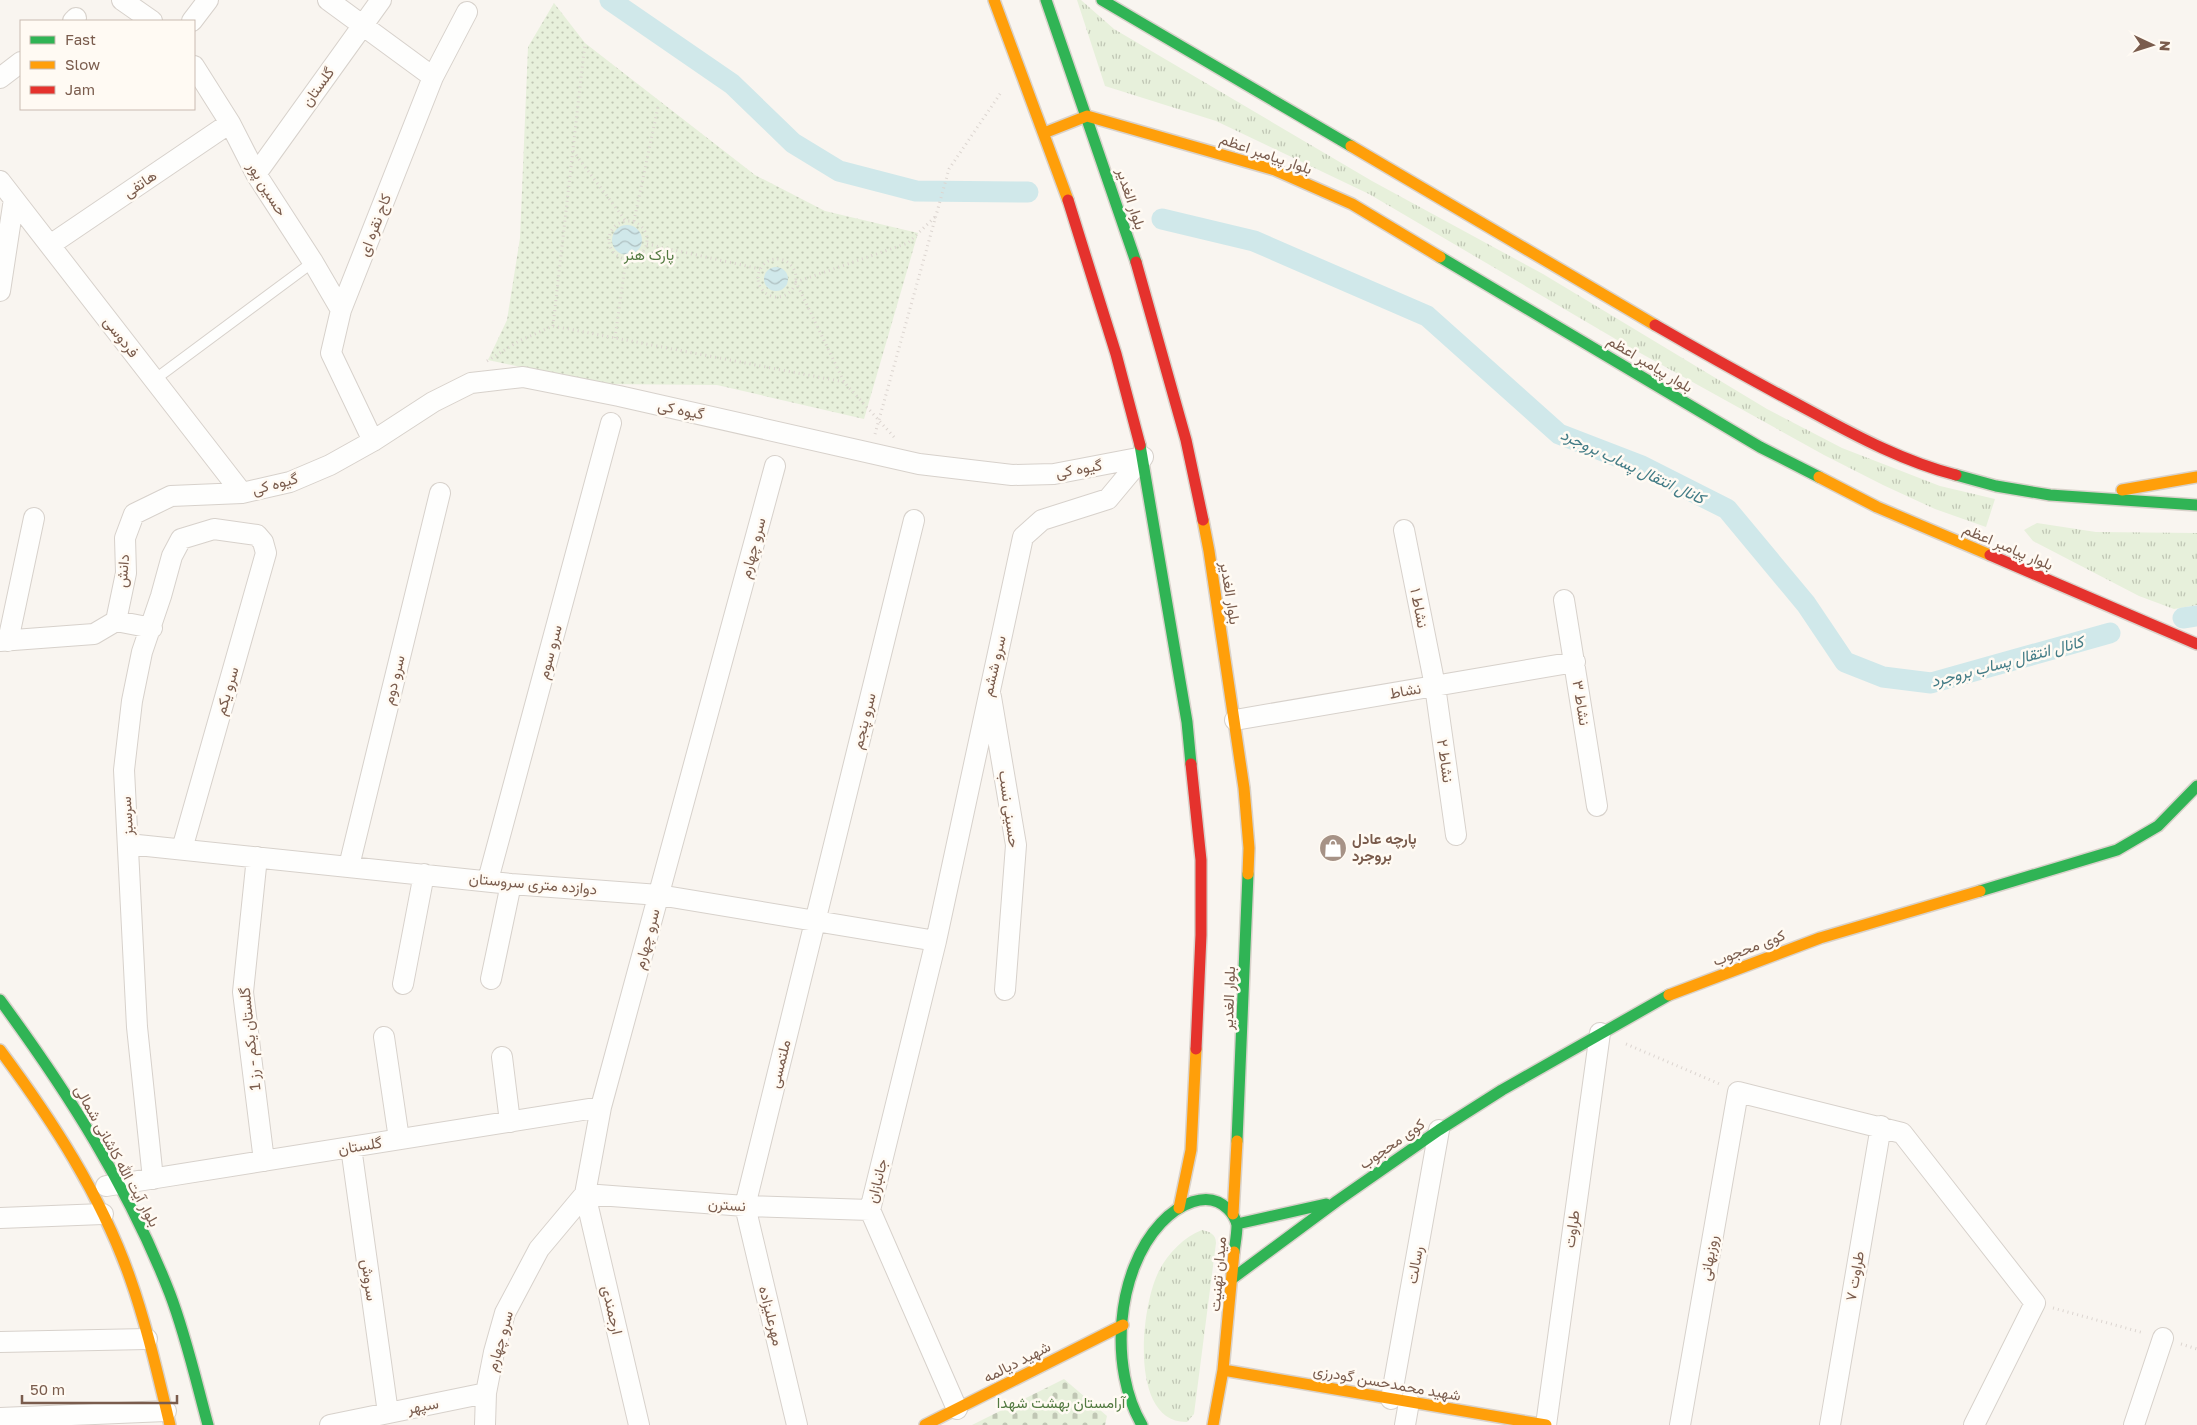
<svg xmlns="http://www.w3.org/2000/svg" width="2197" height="1425" font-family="'Golos Text',Vazirmatn,sans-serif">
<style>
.grass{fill:url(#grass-tufts)}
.cemetery{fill:url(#cemetery-stones)}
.park{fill:url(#park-dots)}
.water{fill:url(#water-waves)}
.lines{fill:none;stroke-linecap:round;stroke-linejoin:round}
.canal{stroke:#d0e8ea;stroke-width:21}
.lane-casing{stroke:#d7d1cb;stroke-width:12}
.street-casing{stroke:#d7d1cb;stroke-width:22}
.fast-casing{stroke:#d9d2cb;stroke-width:14}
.slow-casing{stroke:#d9d2cb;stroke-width:14}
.jam-casing{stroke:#d9d2cb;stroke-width:14}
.path{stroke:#dcd5d0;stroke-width:3;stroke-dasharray:1 4;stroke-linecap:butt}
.lane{stroke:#fefefd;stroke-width:10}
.street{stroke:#fefefd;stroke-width:20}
.fast{stroke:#30b455;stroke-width:11}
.slow{stroke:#ff9f0a;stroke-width:11}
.jam{stroke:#e5322d;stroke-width:11}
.labels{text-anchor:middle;stroke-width:5;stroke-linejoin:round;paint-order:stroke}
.street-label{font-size:15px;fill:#7a5c4d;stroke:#fffaf3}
.park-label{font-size:15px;fill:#537a41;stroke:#fffaf3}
.poi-label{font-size:15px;font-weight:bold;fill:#7a5c4d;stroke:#fffaf3;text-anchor:start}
.water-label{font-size:16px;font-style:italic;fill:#437c86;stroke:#fffaf3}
</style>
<defs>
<pattern id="grass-tufts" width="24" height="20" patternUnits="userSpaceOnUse" patternTransform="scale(1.25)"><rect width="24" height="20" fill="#e7f0db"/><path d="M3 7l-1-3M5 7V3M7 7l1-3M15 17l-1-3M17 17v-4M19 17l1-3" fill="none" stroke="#c0c6b4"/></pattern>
<pattern id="cemetery-stones" width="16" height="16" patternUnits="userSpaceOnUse" patternTransform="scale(1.25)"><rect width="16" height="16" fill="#e7f0db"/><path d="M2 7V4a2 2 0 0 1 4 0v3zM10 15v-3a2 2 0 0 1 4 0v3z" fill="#c0c6b4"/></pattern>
<pattern id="park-dots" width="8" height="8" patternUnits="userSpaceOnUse" patternTransform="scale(1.25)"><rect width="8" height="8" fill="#e7f0db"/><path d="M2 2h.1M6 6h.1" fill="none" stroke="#c0c6b4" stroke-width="1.8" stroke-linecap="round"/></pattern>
<pattern id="water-waves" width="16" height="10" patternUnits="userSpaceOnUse" patternTransform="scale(1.25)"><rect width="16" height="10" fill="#d0e8ea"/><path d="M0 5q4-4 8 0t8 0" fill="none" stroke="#aebfc0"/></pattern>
</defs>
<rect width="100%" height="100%" fill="#f9f5f0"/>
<path class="grass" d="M1077,0H1081L1114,29L1372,181L1543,274L1767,409L1842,448L1940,486L1995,499L1986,527L1935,509L1883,485L1824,455L1624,344L1369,194L1216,121L1105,86Z
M2037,523L2096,532L2197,533V605L2174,609L2139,596L2033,541L2024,530Z
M1202,1230C1210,1232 1216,1234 1216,1243L1194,1414L1187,1422C1128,1423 1141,1305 1159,1271C1168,1253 1184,1237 1202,1230Z"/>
<path class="cemetery" d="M1064,1379L1107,1416L1105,1425H972Z"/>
<path class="park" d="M554,3L585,43L755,175L825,211L918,233L864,419L717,385L602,384L488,360L507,320L520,238L528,47Z"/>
<path class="water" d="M612 240a15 15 0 1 1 30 0a15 15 0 1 1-30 0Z
M764 279a12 12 0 1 1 24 0a12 12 0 1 1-24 0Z"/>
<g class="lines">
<path class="canal" d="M610,0L732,84L793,143L839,171L916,191L1028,192
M1162,219L1254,241L1427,316L1559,434L1642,466L1727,509L1806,604L1845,662L1883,677L1931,683L2110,633
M2183,618L2197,616"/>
<g class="lane-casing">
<path id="lane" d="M154,380L313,262"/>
</g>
<g class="street-casing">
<path id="street" d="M122,0L152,21
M328,0L433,77
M73,21L76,18
M192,21L208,0
M194,66L230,123L256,174L313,262L341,310
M0,78L21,62
M256,174L381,0
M0,181L242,493
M50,245L230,123
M0,291L14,199
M373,441L331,353L341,310L433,77L467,12
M1404,530L1435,686L1456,835
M1564,600L1597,806
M116,621L152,628
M0,641L94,634L116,621L126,573L125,538L134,514L171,496L242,493L290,482L330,465L373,441L433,402L471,383L523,377L619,396L919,464L1012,475L1054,474L1143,457
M8,641L34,518
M991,697L1016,845L1005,990
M1235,720L1575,662
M128,844L511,884L659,895L936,941
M257,857L243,992L264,1161
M349,866L440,493
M488,880L611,423
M491,979L511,884
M403,984L424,874
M384,1037L399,1139
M502,1057L510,1122
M351,1147L388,1413
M153,1179L137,1027L124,770L132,701L142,652L161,596L172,556L181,539L214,529L257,535L263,542L266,553L182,849
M106,1186L601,1107
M0,1218L103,1214
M0,1342L147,1339
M1391,1399L1439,1130
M957,1409L870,1210L936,941L1023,537L1042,520L1108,499L1143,457
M0,1418L166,1411
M330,1425L486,1393
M485,1425L486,1393L494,1352L505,1313L539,1249L585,1194L601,1107L775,466
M639,1425L585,1194L745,1206L870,1210
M797,1425L745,1206L914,520
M1405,1425L1409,1402
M1546,1425L1600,1033
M1680,1425L1738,1092L1902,1133L2035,1303L1974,1425
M1830,1425L1881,1126
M2134,1425L2163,1338"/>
</g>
<g class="fast-casing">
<path id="fast" d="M1046,0L1136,262
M1102,0L1351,146
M1440,257L1760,447L1819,477
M1140,445L1187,722L1191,764
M1956,475L1996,486L2050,495L2197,505
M1980,891L2117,850L2158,826L2197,786
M0,1000C67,1091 129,1188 170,1294C186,1336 196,1381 208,1425
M1237,1141L1248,874
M1237,1224L1326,1204
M1233,1278L1337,1201L1439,1130L1502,1090L1669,995
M1142,1425C1109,1369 1115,1272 1161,1223C1177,1206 1207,1188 1228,1209C1232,1213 1236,1220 1237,1225C1237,1234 1235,1244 1234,1252"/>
</g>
<g class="slow-casing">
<path id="slow" d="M994,0L1068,200
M1044,133L1087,116L1275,170L1352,204L1440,257
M1351,146L1655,325
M1819,477L1877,507L1990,555
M2122,490L2197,477
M1203,520L1209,551L1244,788L1249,848L1248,874
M1669,995L1820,938L1980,891
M0,1050C52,1120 101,1195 130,1278C147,1326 158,1376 170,1425
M1179,1208L1191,1150L1196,1049
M1233,1214L1237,1141
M1223,1370L1546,1425
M925,1425L1123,1325
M1213,1425L1223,1370L1234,1252"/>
</g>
<g class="jam-casing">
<path id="jam" d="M1068,200L1116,354L1140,445
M1136,262L1186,440L1203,520
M1655,325C1707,355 1759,384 1812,412C1858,437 1905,462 1956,475
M1990,555L2197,644
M1191,764L1201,860V935L1196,1049"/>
</g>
<path class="path" d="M573,151L625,220
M609 240a19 19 0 1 1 38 0a19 19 0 1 1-38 0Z
M634,221L658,107
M647,244L760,269
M758 278a19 19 0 1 1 38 0a19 19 0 1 1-38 0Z
M553,326L585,43
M615,338L626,259
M487,361L519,341L553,326L844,382
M875,434L949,169L1002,91
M894,437L844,382L796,282L908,243L937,215
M1626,1044L1722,1085
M2053,1308L2144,1333
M2181,1344L2197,1349"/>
<use href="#lane" class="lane"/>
<use href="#street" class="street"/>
<use href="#fast" class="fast"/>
<use href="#slow" class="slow"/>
<use href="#jam" class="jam"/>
</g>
<defs>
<g id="shop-disc" transform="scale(1.4375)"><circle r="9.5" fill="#a69286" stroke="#fffaf3"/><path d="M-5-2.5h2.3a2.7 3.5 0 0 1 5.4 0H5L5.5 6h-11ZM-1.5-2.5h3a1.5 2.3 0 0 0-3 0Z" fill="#fff"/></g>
</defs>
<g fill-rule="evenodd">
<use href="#shop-disc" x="1333" y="848"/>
</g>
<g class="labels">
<g class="street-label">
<text transform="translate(318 87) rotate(-54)" y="5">گلستان</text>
<text transform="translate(1266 154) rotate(19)" y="5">بلوار پیامبر اعظم</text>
<text transform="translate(140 184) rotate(-34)" y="5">هاتفی</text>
<text transform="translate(267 189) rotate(58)" y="5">حسین پور</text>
<text transform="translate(1131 199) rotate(72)" y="5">بلوار الغدیر</text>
<text transform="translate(375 225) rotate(-69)" y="5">کاج نقره ای</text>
<text transform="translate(121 337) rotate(52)" y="5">فردوسی</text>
<text transform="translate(1650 364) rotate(31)" y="5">بلوار پیامبر اعظم</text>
<text transform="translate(681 410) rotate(12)" y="5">گیوه کی</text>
<text transform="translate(1079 469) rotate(-10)" y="5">گیوه کی</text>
<text transform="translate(275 484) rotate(-15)" y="5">گیوه کی</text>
<text transform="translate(2008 547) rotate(23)" y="5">بلوار پیامبر اعظم</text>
<text transform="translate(753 548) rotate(-75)" y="5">سرو چهارم</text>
<text transform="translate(123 571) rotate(-86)" y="5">دانش</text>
<text transform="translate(1230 593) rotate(81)" y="5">بلوار الغدیر</text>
<text transform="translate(1419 608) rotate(79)" y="5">نشاط ۱</text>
<text transform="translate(550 652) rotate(-75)" y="5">سرو سوم</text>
<text transform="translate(994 666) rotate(-77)" y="5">سرو ششم</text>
<text transform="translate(394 680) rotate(-76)" y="5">سرو دوم</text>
<text transform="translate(227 691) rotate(-74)" y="5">سرو یکم</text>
<text transform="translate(1405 691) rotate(-10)" y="5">نشاط</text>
<text transform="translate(1581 703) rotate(81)" y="5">نشاط ۳</text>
<text transform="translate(864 721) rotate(-76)" y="5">سرو پنجم</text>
<text transform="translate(1445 761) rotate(82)" y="5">نشاط ۲</text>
<text transform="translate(1009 809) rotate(82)" y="5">حسینی نسب</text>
<text transform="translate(127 816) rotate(-93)" y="5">سرسبز</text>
<text transform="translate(533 884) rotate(5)" y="5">دوازده متری سروستان</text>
<text transform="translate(647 939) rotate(-75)" y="5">سرو چهارم</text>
<text transform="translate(1749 948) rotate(-21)" y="5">کوی محجوب</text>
<text transform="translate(1229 998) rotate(-88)" y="5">بلوار الغدیر</text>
<text transform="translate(250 1039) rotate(-96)" y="5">گلستان یکم - رز 1</text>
<text transform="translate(780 1064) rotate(-76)" y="5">ملتمسی</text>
<text transform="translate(1392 1144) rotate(-35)" y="5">کوی محجوب</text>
<text transform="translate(360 1146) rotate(-9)" y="5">گلستان</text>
<text transform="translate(117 1156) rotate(61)" y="5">بلوار آیت الله کاشانی شمالی</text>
<text transform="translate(877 1181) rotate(-76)" y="5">جانبازان</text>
<text transform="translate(727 1205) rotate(4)" y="5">نسترن</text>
<text transform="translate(1572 1229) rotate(-82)" y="5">طراوت</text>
<text transform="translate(1709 1258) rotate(-80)" y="5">روزبهانی</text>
<text transform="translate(1415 1265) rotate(-80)" y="5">رسالت</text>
<text transform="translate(1218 1274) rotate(-85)" y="5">میدان تهنیت</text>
<text transform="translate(1855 1276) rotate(-80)" y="5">طراوت ۷</text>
<text transform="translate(369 1280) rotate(82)" y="5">سروش</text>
<text transform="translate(612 1310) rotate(77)" y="5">ارجمندی</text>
<text transform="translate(771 1316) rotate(76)" y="5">مهرعلیزاده</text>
<text transform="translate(500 1341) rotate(-74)" y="5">سرو چهارم</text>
<text transform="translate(1017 1362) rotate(-27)" y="5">شهید دیالمه</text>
<text transform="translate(1387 1383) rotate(10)" y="5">شهید محمدحسن گودرزی</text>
<text transform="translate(423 1406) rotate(-11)" y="5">سپهر</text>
</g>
<g class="park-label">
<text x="649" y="260">پارک هنر</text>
<text x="1061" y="1408">آرامستان بهشت شهدا</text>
</g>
<g class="poi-label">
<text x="1352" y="844">پارچه عادل<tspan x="1352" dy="17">بروجرد</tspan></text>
</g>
<g class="water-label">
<text transform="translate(1633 466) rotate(25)" y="6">کانال انتقال پساب بروجرد</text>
<text transform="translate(2007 661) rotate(-15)" y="6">کانال انتقال پساب بروجرد</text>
</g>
</g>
<rect x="20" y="20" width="175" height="90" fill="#fffaf3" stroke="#cabbb1"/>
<rect x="30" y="36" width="25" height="8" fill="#30b455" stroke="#cabbb1"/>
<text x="65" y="45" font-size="15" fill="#7a5c4d">Fast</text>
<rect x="30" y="61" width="25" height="8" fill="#ff9f0a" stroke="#cabbb1"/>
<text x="65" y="70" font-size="15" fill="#7a5c4d">Slow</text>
<rect x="30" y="86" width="25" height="8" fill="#e5322d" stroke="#cabbb1"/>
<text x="65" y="95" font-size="15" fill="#7a5c4d">Jam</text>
<g transform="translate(2152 45) rotate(94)" stroke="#fffaf3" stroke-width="4" paint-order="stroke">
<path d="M0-4L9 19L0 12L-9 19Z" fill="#7a5c4d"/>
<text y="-8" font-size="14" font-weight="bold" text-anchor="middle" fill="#7a5c4d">N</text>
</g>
<path d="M22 1395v8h155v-8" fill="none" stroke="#7a5c4d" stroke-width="2.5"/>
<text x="30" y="1395" font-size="15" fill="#7a5c4d" stroke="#fffaf3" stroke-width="4" paint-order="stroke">50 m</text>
</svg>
